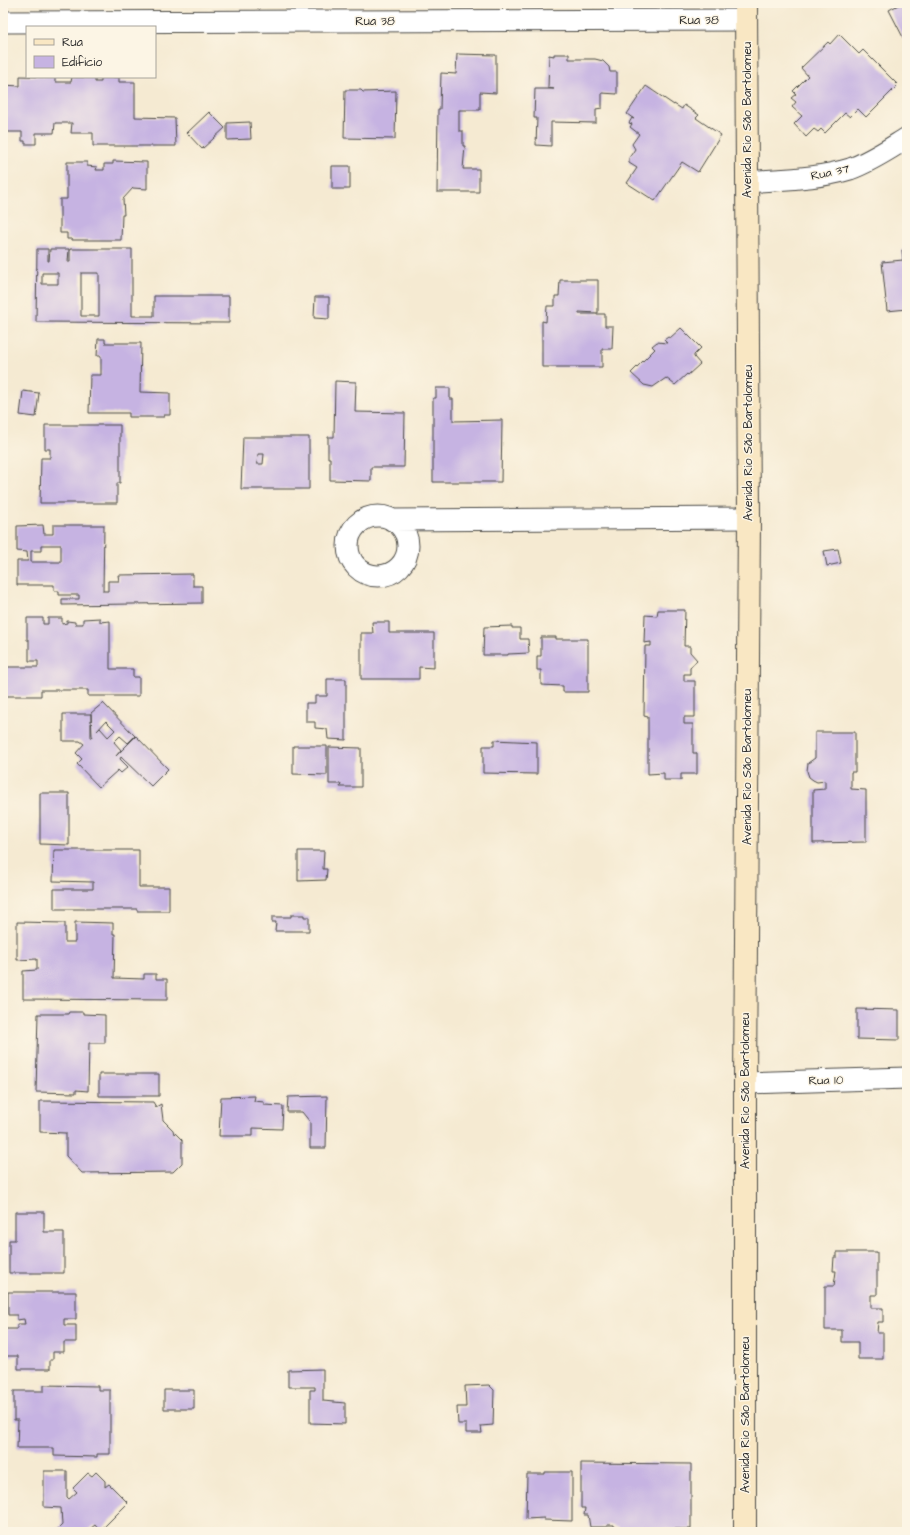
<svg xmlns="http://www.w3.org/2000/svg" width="910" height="1535" font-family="'Architects Daughter',sans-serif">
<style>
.building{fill:#c6b3e2;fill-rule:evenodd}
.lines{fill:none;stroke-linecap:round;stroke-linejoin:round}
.street-casing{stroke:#494844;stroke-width:23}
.secondary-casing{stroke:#494844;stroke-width:24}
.street{stroke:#fff;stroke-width:21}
.secondary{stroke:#f9e7c3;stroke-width:22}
.labels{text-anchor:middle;stroke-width:3;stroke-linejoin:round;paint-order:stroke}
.street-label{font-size:12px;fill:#2b2b2b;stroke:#fcf5e5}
</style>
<rect width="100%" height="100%" fill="#fcf5e5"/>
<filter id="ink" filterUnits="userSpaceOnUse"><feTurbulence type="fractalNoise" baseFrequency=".025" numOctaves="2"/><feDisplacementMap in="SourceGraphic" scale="8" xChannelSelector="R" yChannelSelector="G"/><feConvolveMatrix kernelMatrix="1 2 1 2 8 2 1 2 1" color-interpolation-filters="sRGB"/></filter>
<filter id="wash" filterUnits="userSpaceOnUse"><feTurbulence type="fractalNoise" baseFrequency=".012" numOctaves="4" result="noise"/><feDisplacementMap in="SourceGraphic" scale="16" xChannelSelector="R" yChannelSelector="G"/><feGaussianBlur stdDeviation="0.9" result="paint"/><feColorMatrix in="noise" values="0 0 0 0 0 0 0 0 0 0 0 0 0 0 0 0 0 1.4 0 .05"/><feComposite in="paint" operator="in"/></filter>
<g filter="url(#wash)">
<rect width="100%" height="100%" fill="#f5ead2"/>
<g id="blocks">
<path class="building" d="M902,3H907V45L889,10Z
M839,34L859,54L863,50L898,85L866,117L858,109L850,117L845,113L825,133L821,129L818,132L814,129L806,137L794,124L802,116L792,107L796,102L791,98L796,94L793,91L808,76L801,68L828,42L830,44Z
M457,54L496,55V93L480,92V110H459V131H463V146H465L463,169H479V192H437L438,109H440L441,73L456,74Z
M554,54H569V59H595L603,61L609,67L610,72H617V94L602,93V108L596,109V123L551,122V146L536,145L537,118H534L535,89H554L548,88L549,55L554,56Z
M20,76L55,77V82H71L72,77H95V82H101V77H119V82H135V117L175,118L176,146H93V133H71L72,123H55L54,133H36V144H25V141H22V132H3V85L20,86Z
M646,86L674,105V104L682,109L684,105L699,115L696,118L721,135L698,172L682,162L655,201L627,183L637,168L629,163V158L635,149L632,144L639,134L630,127L632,124L629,123L632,118L634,119L627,114Z
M345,90H361L363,92L396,91L395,139L344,138Z
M209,112L225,128L202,149L187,133Z
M250,122L251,139L227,140V123Z
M113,161L147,162V189L133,188L123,199L124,215H122L121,240H72V239H67V233H60V199H67V162H87V166L97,167L96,170H104V164H113Z
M332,166H350V189H332Z
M37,249H48V261H49L50,249H69L68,262H70V249H132V316H154V296H229V323L36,322ZM42,273H58V284H42ZM81,273H99V316H81Z
M902,250H907V309L887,311L882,262L903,260Z
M560,280H598V313L579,312V314H605V326H613L612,349H602V367H542V321L546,322L547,306H555V296H559Z
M315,297H329V319L314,318Z
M681,328L701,348L694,355V357L700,364L688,375L687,374L675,385L666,378L653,387L644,385L631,373L655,349L652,346L657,342L667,343L664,340L668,337L670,338Z
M98,339H105V343H141L140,392L170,393V415H164V417H129V413H89L90,375H101V356H97Z
M335,381L356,382L355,412L405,413L404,467H371V481L330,480V458H328V437H334Z
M436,388H450V399H453V421L502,420L501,482H433V398H436Z
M23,391L39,393L36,417L20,415Z
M45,425H120V483H117V503H40L41,458H50V449H45Z
M243,437H309V489H241ZM258,454H264L263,464H257Z
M43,525L44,534H53V525H104L103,591H108V581H119L118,575L193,574V586H202V603L62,605V599H79V595H59V591H54V585H17V561H28L27,552L17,551V526ZM41,545H61V562H31V551H41Z
M838,549L841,563L827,566L824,551Z
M658,610H685L684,646H690V652L697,660L690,668V674H684V681H695V717H684V724H693V753H697V774H681V780H664V773L648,774V717L644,716L645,646H651V642L644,643L645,615L657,616Z
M27,618H43V624H48V618H62V624L67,623V621L75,622V624H83V619L100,618V622L110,621V669H133V677H139V696H88V690H41V696H3V667H38V661H29V640H27Z
M372,622H389V633H434V668L419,667V679H361V633H373Z
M512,626V628H520V639H528L529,653L508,654V655H483L484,627Z
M541,637H556V639H588V692H563V686L541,685V670H537V656H541Z
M327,679H346V740L328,739L327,729L315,728V722H306V703H315V696H327Z
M103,703L135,736L128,743L120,736L114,742L121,750L116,756L136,736L168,769L151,786L121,757L120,759L128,767L121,773L118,770L99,787L77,764L82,759L76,753L84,744L80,741H63V714H91V738L92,736L91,713ZM106,721L115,730L108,737L100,728L97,731Z
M815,732H855V772H851V789L866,790V842L813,843V790L825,789V781L817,782L813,780L809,777L807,771L808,763L815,758Z
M494,740L537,742V774L483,773V746H494Z
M293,746H327V775L293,774Z
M329,747L361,748V787H340L341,784H329Z
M40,793H69V845L40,844Z
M54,850H139V887H169V911H137V909H54V889H93V882L53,881Z
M298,851H324L323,869H327L326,880L298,881Z
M291,915H304V917H309V931H275L276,922H272V917H291Z
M17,922L65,923V942H75V922L113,923V934H115L114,978L144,979V974H156V979H167V1000L23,999V971L37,970V959L17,960Z
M857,1009L899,1010V1040L857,1039Z
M69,1012H83V1014L105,1015V1043H89L88,1091L76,1090V1093L36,1092L38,1014H68Z
M99,1074H159V1096H99Z
M255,1096L254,1101L264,1102V1105L283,1106L282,1129L253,1128V1136H219L221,1097Z
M327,1096L326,1148H310V1122L302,1112H287L288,1097Z
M40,1101L153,1102L156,1107L161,1104L163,1120L173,1130L174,1134L175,1133L182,1140V1163L173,1172L82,1173L66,1156V1133L40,1132Z
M15,1212H44V1232H64V1273H9V1240H15Z
M837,1252H877V1295H871V1308H883V1322H878L877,1333H883V1359H858V1342H842V1330H825V1286H834L836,1271H833L834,1257H837Z
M8,1292H76V1319H64V1325H76V1342H64V1352H53V1360H50V1369H18V1356H5V1329H17V1324H25L24,1319L17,1320V1315H8Z
M323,1369V1401L345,1403V1424L310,1423V1390H315V1387H288V1370Z
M44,1385L98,1386V1390H110V1454H97V1457L54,1456V1448H17L18,1420H14V1391H44Z
M489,1385L494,1390L493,1425L481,1426L482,1433H466V1424H458L457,1407H466L465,1386Z
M164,1390H194V1409H164Z
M581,1463L691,1464V1529H649V1530H645V1532H627V1531H618L619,1527H614V1525H607V1527H590L588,1515H584L585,1508H581Z
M44,1471H67V1497L69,1499L77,1492L73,1488L88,1473L92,1476L96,1472L105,1481V1487L109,1484L128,1503L100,1531L95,1525L86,1532H55L62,1525L61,1508L44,1507Z
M545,1472H572V1521L544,1520V1518L526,1519L527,1474H545Z"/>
</g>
</g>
<g filter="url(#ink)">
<use href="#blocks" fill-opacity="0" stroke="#494844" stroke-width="1"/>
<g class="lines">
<g class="street-casing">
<path id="street" d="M3,22L746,20
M747,182C781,179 817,179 850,169C870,162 889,149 907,138
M348 546a30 30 0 1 1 60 0a30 30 0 1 1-60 0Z
M392,520L749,518
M745,1083L907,1078"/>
</g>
<g class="secondary-casing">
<path id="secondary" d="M745,1532V1083L749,518L746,3"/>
</g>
<use href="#street" class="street"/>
<use href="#secondary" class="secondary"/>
</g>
</g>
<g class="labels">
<g class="street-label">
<text x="699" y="24">Rua 38</text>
<text x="375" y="25">Rua 38</text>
<text transform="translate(747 120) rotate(-90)" y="4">Avenida Rio São Bartolomeu</text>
<text transform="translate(830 172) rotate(-12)" y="4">Rua 37</text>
<text transform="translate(748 443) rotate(-90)" y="4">Avenida Rio São Bartolomeu</text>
<text transform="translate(747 767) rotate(-90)" y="4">Avenida Rio São Bartolomeu</text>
<text transform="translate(826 1080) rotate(-2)" y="4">Rua 10</text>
<text transform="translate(745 1091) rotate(-90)" y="4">Avenida Rio São Bartolomeu</text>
<text transform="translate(745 1415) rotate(-90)" y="4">Avenida Rio São Bartolomeu</text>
</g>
</g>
<rect width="910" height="1535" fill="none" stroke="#fcf5e5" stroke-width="16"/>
<rect x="26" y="26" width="130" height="52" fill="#fcf5e5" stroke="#a8a49b"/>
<rect x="34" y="39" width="20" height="6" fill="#f9e7c3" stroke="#a8a49b"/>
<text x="62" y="46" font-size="12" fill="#2b2b2b">Rua</text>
<rect x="34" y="56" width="20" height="12" fill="#c6b3e2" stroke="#a8a49b"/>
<text x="62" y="66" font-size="12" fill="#2b2b2b">Edifício</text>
</svg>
